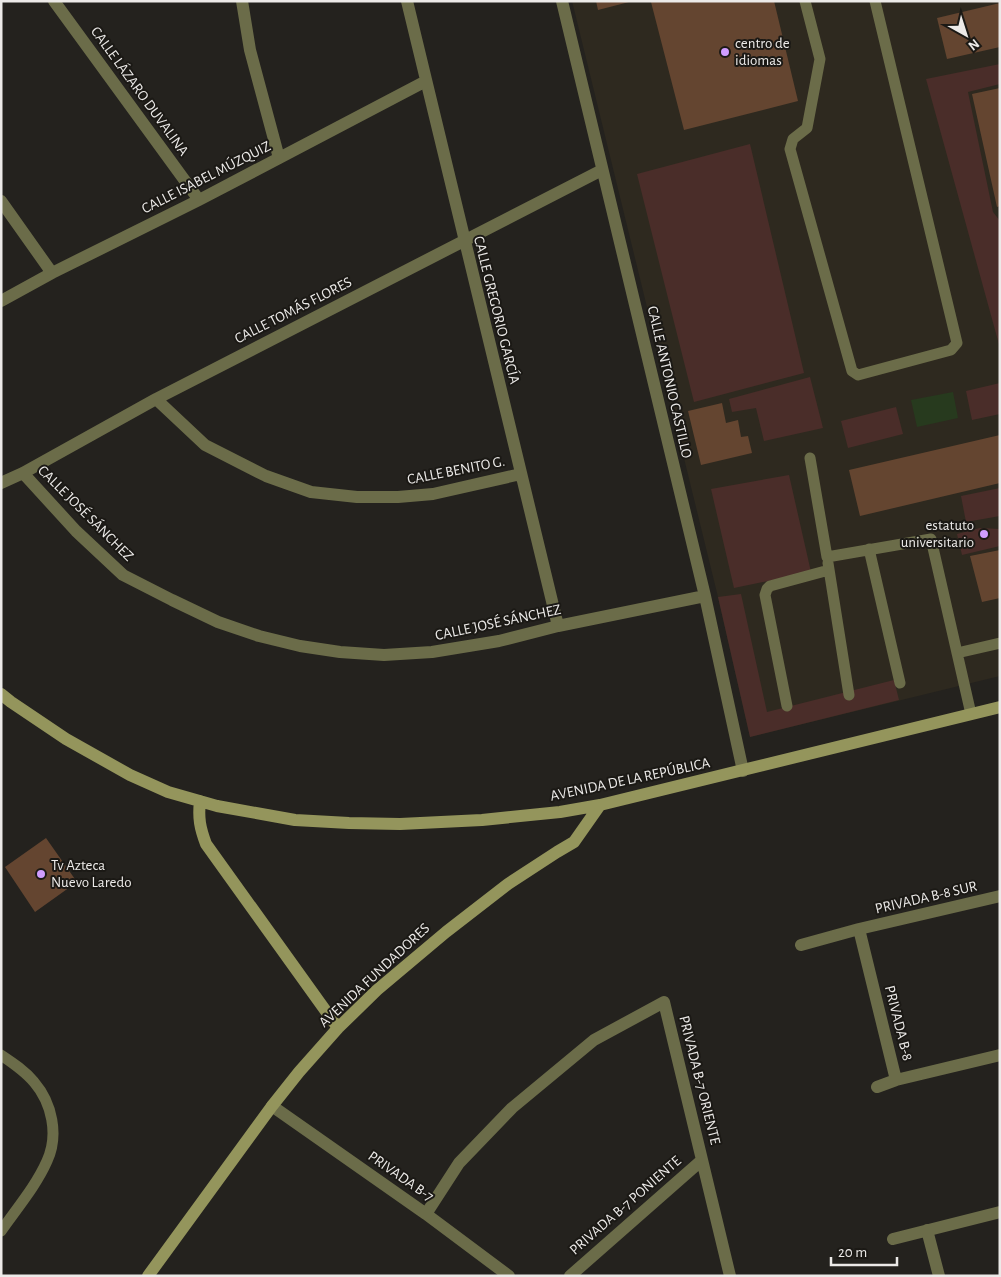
<svg xmlns="http://www.w3.org/2000/svg" width="1001" height="1277" font-family="'Alegreya Sans',sans-serif">
<style>
.built{fill:#2e291f}
.green{fill:#4a2d29}
.water{fill:#273a1e}
.building{fill:#644530}
.lines{fill:none;stroke-linecap:round;stroke-linejoin:round}
.lane{stroke:#6b6c49;stroke-width:11}
.street{stroke:#6b6c49;stroke-width:12}
.secondary{stroke:#94955c;stroke-width:12}
.poi-dot{fill:#d09dff;stroke:#1b1915;stroke-width:2}
.labels{text-anchor:middle;stroke-width:4;stroke-linejoin:round;paint-order:stroke}
.poi-label{font-size:15px;fill:#eceae8;stroke:#1b1915;text-anchor:start}
.street-label{font-size:15px;fill:#eceae8;stroke:#1b1915}
</style>
<rect width="100%" height="100%" fill="#24221e"/>
<path class="built" d="M572,1H1000V676L750,737L718,597Z"/>
<path class="green" d="M1000,64V84L968,92L993,212L1000,221V348L926,79Z
M750,144L804,373L694,402L637,174Z
M810,377L823,428L764,441L756,408L732,412L729,399Z
M1000,383V414L972,420L966,391Z
M896,407L903,434L848,448L841,421Z
M789,475L811,572L734,588L711,489Z
M1000,488V516L966,522L961,496Z
M980,528L1000,529V546L962,555L957,534Z
M741,594L767,712L894,680L899,700L750,737L718,597Z"/>
<path class="water" d="M953,392L958,418L917,427L911,400Z"/>
<path class="building" d="M596,1H629V2L598,10Z
M657,1H774L798,101L684,130L651,2Z
M1000,3V47L947,59L937,18Z
M1000,88V206L997,207L972,94Z
M722,403L726,423L738,420L741,437L748,436L752,453L701,465L688,411Z
M1000,435V483L860,516L849,470Z
M1000,550V598L982,602L970,556Z
M46,838L77,882L35,912L5,867Z"/>
<g class="lines">
<path class="lane" d="M805,1L820,59L807,128L793,139L790,149L852,371L858,375L951,350L957,343L875,1
M810,458L827,557L931,539L971,714
M869,549L900,683
M828,563L849,695
M957,653L1000,643
M787,706L765,595L767,589L770,586L829,570
M1,1055C13,1063 25,1071 34,1082C52,1103 59,1135 47,1161C36,1186 17,1208 1,1231"/>
<path class="street" d="M54,1L199,200
M242,1L250,50L279,158
M407,1L558,626
M562,1L705,596L743,771
M1,201L52,273
M1,301L52,273L199,200L426,81
M156,399L205,445L266,476L311,492L357,497H398L433,494L521,474
M23,473L76,531L123,575L172,600L218,622L259,636L300,646L340,652L384,655L432,652L499,641L558,626L705,596
M1,483L23,473L156,399L602,170
M859,929L896,1080
M801,945L859,929L1000,896
M877,1087L896,1080L1000,1055
M272,1106L426,1214L509,1276
M426,1214L459,1163L512,1108L594,1040L664,1002L730,1276
M927,1230L939,1276
M893,1239L1000,1212
M570,1276L702,1160"/>
<path class="secondary" d="M1,694L11,702L66,739L130,775L168,792L217,806L295,820L349,823L400,824L482,820L560,812L600,805L1000,707
M200,801C198,818 200,828 206,844L338,1028
M148,1276L272,1106L299,1072L338,1028L377,990L446,932L508,884L557,852L574,842L600,805"/>
</g>
<g class="poi-dot">
<circle cx="725" cy="52" r="5"/>
<circle cx="984" cy="534" r="5"/>
<circle cx="41" cy="874" r="5"/>
</g>
<g class="labels">
<g class="poi-label">
<text x="735" y="48">centro de<tspan x="735" dy="17">idiomas</tspan></text>
<text x="974" y="530" text-anchor="end">estatuto<tspan x="974" dy="17">universitario</tspan></text>
<text x="51" y="870">Tv Azteca<tspan x="51" dy="17">Nuevo Laredo</tspan></text>
</g>
<g class="street-label">
<text transform="translate(140 91) rotate(54)" y="5">CALLE LÁZARO DUVALINA</text>
<text transform="translate(206 177) rotate(-27)" y="5">CALLE ISABEL MÚZQUIZ</text>
<text transform="translate(293 310) rotate(-27)" y="5">CALLE TOMÁS FLORES</text>
<text transform="translate(497 310) rotate(76)" y="5">CALLE GREGORIO GARCÍA</text>
<text transform="translate(670 382) rotate(77)" y="5">CALLE ANTONIO CASTILLO</text>
<text transform="translate(456 470) rotate(-11)" y="5">CALLE BENITO G.</text>
<text transform="translate(86 513) rotate(45)" y="5">CALLE JOSÉ SÁNCHEZ</text>
<text transform="translate(498 622) rotate(-12)" y="5">CALLE JOSÉ SÁNCHEZ</text>
<text transform="translate(630 779) rotate(-12)" y="5">AVENIDA DE LA REPÚBLICA</text>
<text transform="translate(926 897) rotate(-13)" y="5">PRIVADA B-8 SUR</text>
<text transform="translate(374 975) rotate(-43)" y="5">AVENIDA FUNDADORES</text>
<text transform="translate(899 1023) rotate(76)" y="5">PRIVADA B-8</text>
<text transform="translate(700 1080) rotate(76)" y="5">PRIVADA B-7 ORIENTE</text>
<text transform="translate(401 1176) rotate(35)" y="5">PRIVADA B-7</text>
<text transform="translate(625 1205) rotate(-41)" y="5">PRIVADA B-7 PONIENTE</text>
</g>
</g>
<rect width="1001" height="1277" fill="none" stroke="#eceae8" stroke-width="5"/>
<g transform="translate(966 35) rotate(141)" stroke="#1b1915" stroke-width="4" paint-order="stroke">
<path d="M0-4L9 19L0 12L-9 19Z" fill="#eceae8"/>
<text y="-8" font-size="14" font-weight="bold" text-anchor="middle" fill="#eceae8">N</text>
</g>
<path d="M831 1257v8h66v-8" fill="none" stroke="#eceae8" stroke-width="2.5"/>
<text x="838" y="1257" font-size="15" fill="#eceae8" stroke="#1b1915" stroke-width="4" paint-order="stroke">20 m</text>
</svg>
